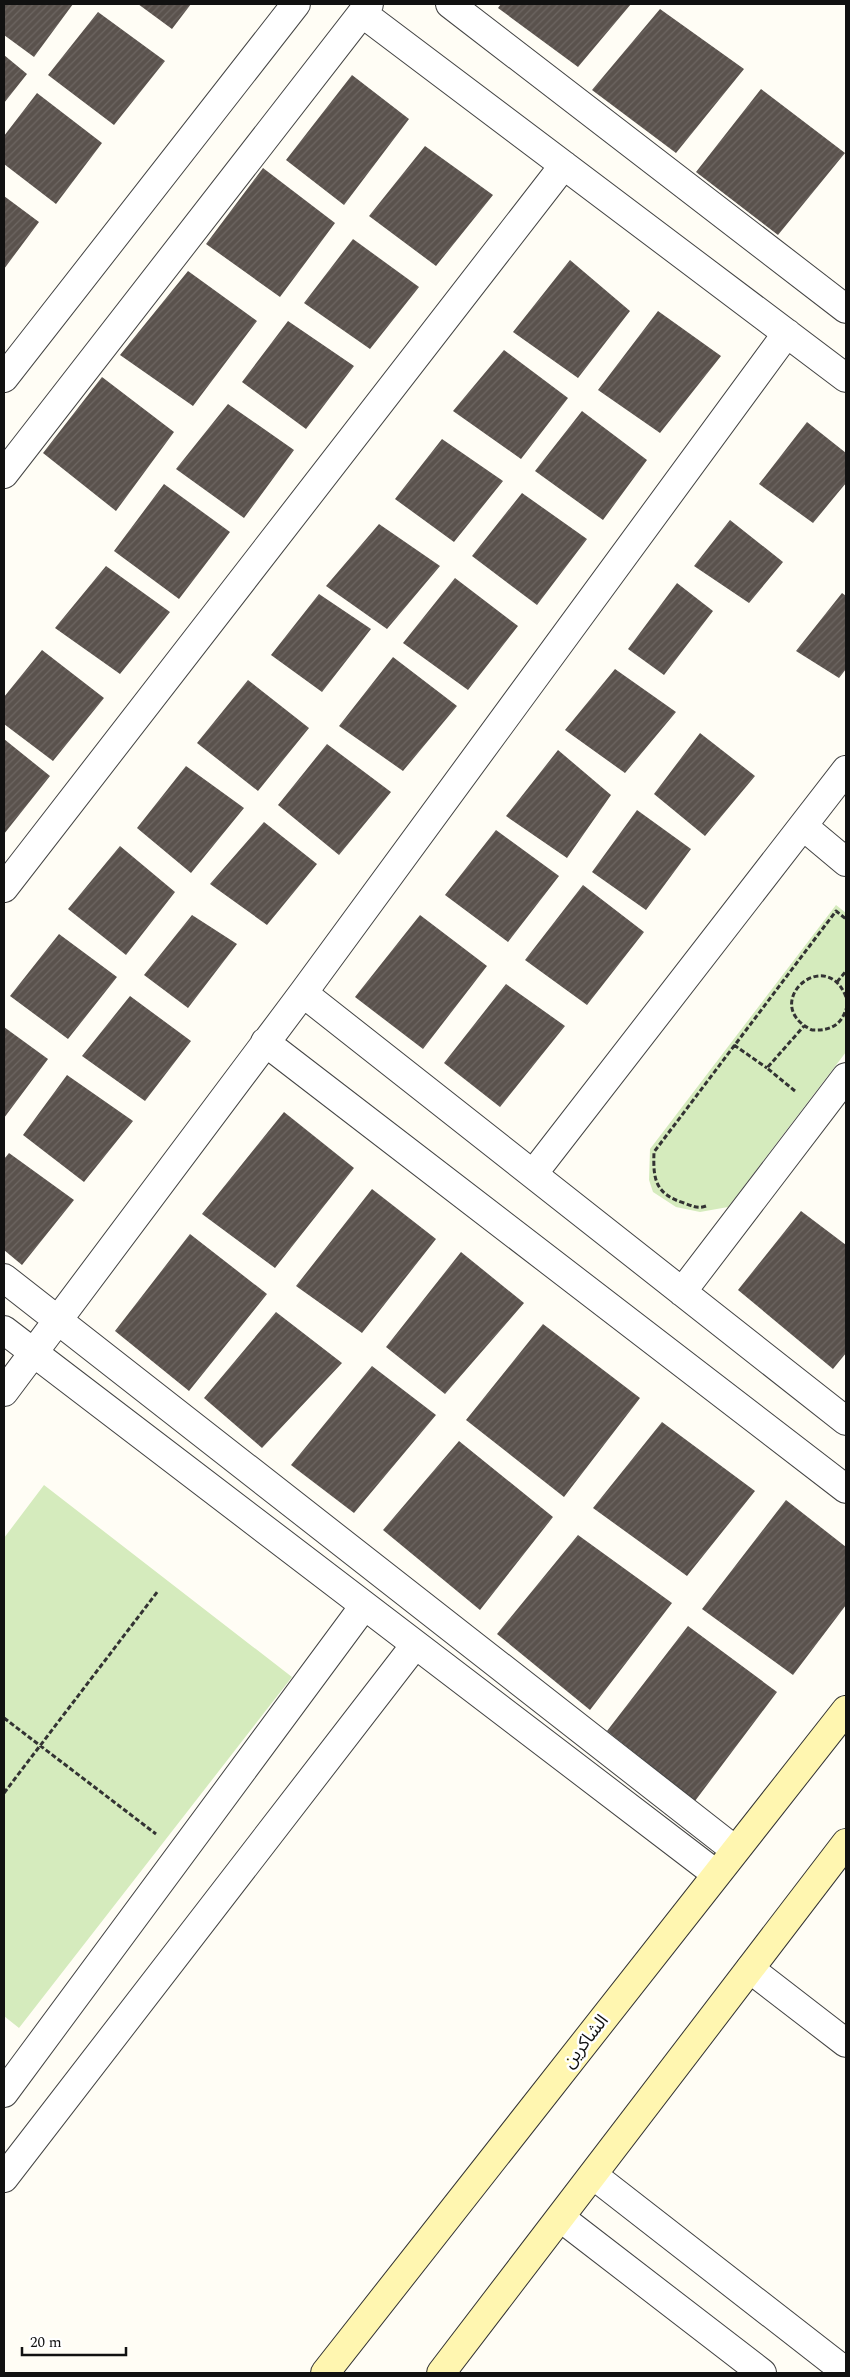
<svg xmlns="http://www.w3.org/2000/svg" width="850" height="2377" font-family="Spectral,'Noto Sans Arabic',serif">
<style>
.grass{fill:#d5ebbd}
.building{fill:url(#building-hatch)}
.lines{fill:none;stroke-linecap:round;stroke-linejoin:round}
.street-casing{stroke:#444;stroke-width:30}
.secondary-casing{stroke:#333;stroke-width:30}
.path{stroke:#333;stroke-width:3;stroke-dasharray:5 2.5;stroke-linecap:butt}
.street{stroke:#fff;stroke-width:28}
.secondary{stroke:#fff6b0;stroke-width:28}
.labels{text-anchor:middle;stroke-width:5;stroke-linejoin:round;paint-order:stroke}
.street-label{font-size:18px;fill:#111;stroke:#fff}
</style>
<defs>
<pattern id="building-hatch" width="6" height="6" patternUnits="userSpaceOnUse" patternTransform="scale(1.25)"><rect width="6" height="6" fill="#5a524d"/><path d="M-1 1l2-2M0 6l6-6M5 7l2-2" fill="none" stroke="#6d6662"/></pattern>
</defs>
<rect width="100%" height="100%" fill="#fffdf5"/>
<path class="grass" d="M836,905L846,913V1052L728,1207L700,1212L676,1207L653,1192L649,1180L650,1149Z
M44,1485L292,1677L19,2028L4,2016V1538Z"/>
<path class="building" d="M4,4H73L34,57L4,35Z
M138,4H191L172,29Z
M501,4H631L578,67L498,8Z
M660,9L744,69L676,153L592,90Z
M98,12L165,61L114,125L48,75Z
M4,55L27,74L4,103Z
M352,75L409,119L344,205L286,160Z
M761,89L845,153L778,235L696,172Z
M37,93L102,143L56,204L4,164V136Z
M425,146L493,195L436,266L369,216Z
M263,168L335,223L280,297L206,244Z
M4,196L39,222L4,269Z
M353,239L419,287L370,349L304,303Z
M570,260L630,311L578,378L513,332Z
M188,271L257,321L193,406L120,355Z
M658,311L721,356L660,433L598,390Z
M288,321L354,366L306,429L242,382Z
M504,350L568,398L521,459L453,411Z
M102,377L174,432L116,511L43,453Z
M228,404L294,450L244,518L176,469Z
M582,411L647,460L603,520L535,471Z
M807,422L846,453V483L813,523L759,484Z
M442,439L503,481L454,542L395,499Z
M164,484L230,532L179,599L114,551Z
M522,493L587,539L537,605L472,556Z
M730,520L783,562L749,603L694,566Z
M379,524L440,566L387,629L326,586Z
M106,566L170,612L120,674L55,628Z
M455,578L518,626L468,690L403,643Z
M677,583L713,611L664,675L628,649Z
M842,593L846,596V669L839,678L796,651Z
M319,594L371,629L322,692L271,655Z
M42,650L104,698L53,761L4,724V697Z
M393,657L457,706L403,771L339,726Z
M615,669L676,712L625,773L565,730Z
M248,680L309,728L258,791L197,743Z
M700,733L755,776L705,836L654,794Z
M4,739L50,776L4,834Z
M327,744L391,792L339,855L278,805Z
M558,750L611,795L567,858L506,816Z
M186,766L244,808L191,873L137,828Z
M637,810L691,849L646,910L592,872Z
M264,822L317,864L267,925L210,884Z
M496,830L559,876L508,942L445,895Z
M120,846L175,892L126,955L68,909Z
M583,885L644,932L587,1005L525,960Z
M192,915L237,944L188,1008L144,975Z
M420,915L487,966L423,1049L355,997Z
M59,934L117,977L68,1039L10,996Z
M506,984L565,1026L500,1107L444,1063Z
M130,996L191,1041L145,1101L82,1056Z
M4,1027L48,1059L4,1118Z
M67,1075L133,1121L84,1182L23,1135Z
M284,1112L354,1168L275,1268L202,1214Z
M9,1153L74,1200L22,1265L4,1250V1159Z
M372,1189L436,1239L362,1333L296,1286Z
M801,1211L846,1245V1353L833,1369L738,1290Z
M190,1234L267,1294L189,1391L115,1331Z
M461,1252L524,1303L445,1394L386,1347Z
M276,1312L342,1363L262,1448L204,1398Z
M543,1324L640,1398L564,1497L466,1420Z
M372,1366L436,1415L354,1513L291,1465Z
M662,1422L755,1491L687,1576L593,1508Z
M459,1441L553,1517L480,1610L383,1530Z
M786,1500L846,1547V1605L793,1675L702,1609Z
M578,1535L672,1603L590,1710L497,1634Z
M688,1626L777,1692L695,1801L607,1731Z"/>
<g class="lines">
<g class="street-casing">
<path id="street" d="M450,4L846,309
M362,13L846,378
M4,378L296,4
M4,474L369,4
M803,826L846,862
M4,888L564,165
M303,993L846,1421
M265,1042L846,1489
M533,1174L846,770
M4,1278L735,1850
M682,1292L846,1077
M4,1330L716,1874
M4,1392L303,993L787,333
M750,1969L846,2043
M4,2093L364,1606
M593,2175L846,2372
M4,2178L415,1645
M561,2218L762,2373"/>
</g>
<g class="secondary-casing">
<path id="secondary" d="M325,2373L846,1710
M441,2373L846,1843"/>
</g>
<path class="path" d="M837,982L846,971
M846,997C826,944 758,1004 812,1030C829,1031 841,1026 846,1009
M734,1045L767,1068
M795,1091L767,1068L804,1026
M706,1206C698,1209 692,1206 684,1203C655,1194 653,1179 654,1152L836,911L846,919
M4,1718L156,1834
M4,1793L158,1591"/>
<use href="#street" class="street"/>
<use href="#secondary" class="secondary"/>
</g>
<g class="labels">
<g class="street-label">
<text transform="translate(585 2041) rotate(-52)" y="6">الشاكرين</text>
</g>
</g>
<rect width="850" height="2377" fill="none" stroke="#111111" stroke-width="10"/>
<path d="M22 2347v8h104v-8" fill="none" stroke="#111111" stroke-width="2.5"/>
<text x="30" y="2347" font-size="15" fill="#111111" stroke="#ffffff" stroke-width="4" paint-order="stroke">20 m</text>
</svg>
